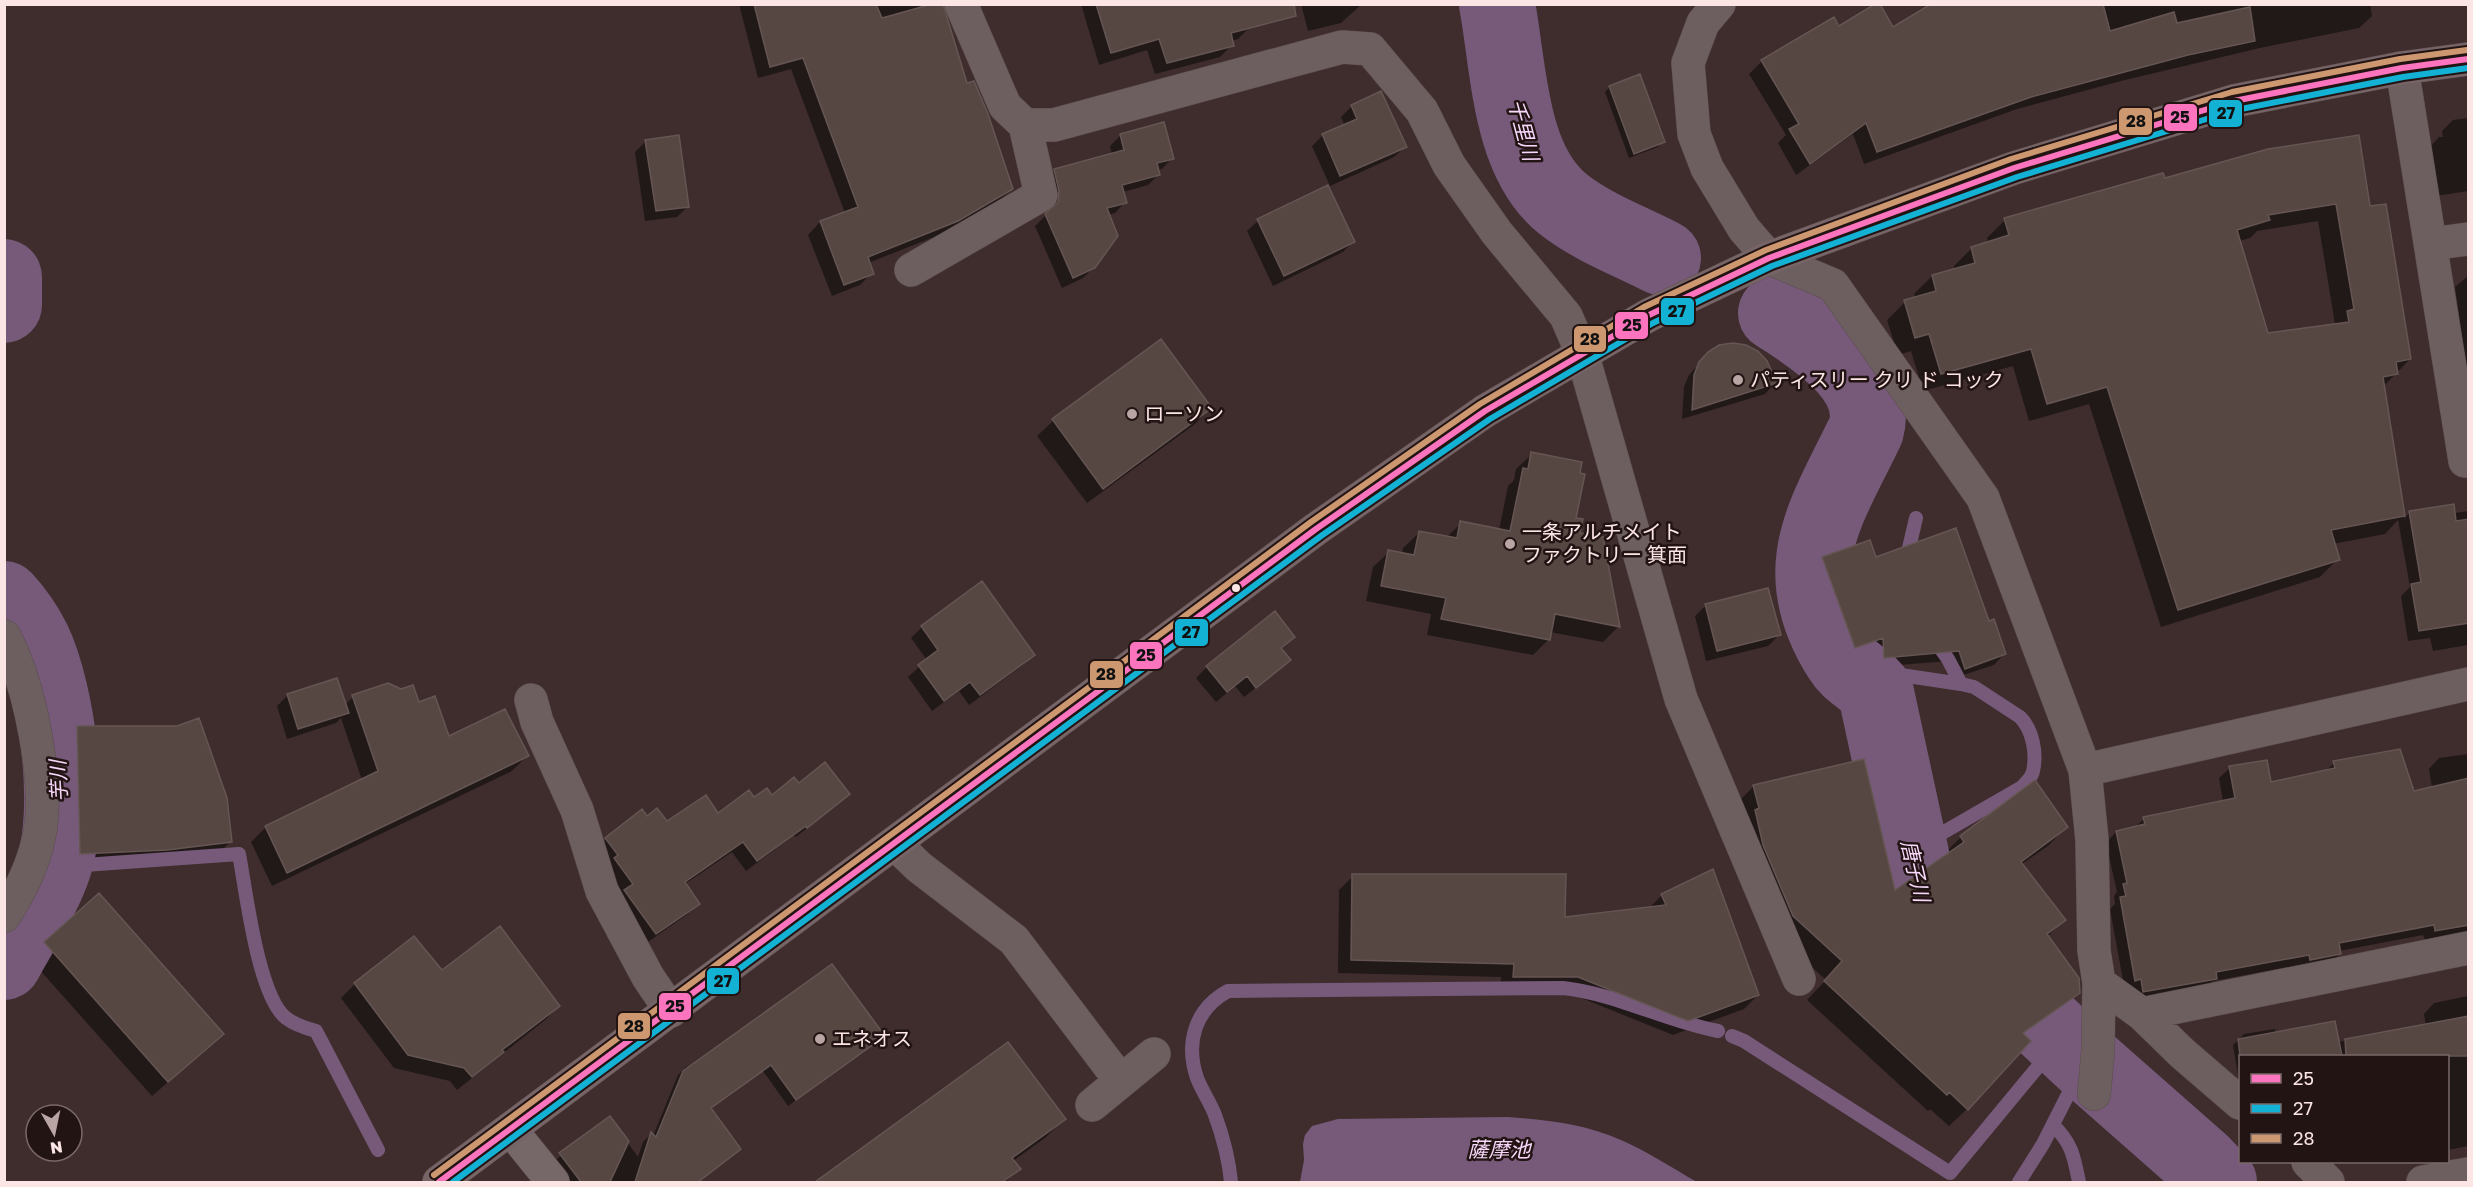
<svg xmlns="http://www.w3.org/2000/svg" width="2473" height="1187" font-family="'Golos Text','Noto Sans JP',sans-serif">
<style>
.water{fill:#775a7a}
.shadow{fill:#0007;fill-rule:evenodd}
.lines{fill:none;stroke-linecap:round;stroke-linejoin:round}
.stream{stroke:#775a7a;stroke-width:14}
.river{stroke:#775a7a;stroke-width:76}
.building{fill:#564743;stroke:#655653;stroke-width:1.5;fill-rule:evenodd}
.street-casing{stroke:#5b4c4c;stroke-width:34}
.secondary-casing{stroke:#5b4c4c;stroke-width:34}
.primary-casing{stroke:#5b4c4c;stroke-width:34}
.street{stroke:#6d5f5f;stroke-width:33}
.secondary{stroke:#766769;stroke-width:33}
.primary{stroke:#766467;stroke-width:33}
.bus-1-casing{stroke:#231414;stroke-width:10}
.bus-2-casing{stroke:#231414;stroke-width:10}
.bus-3-casing{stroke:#231414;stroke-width:10}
.bus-1{stroke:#fc73be;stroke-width:6}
.bus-2{stroke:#13b2d5;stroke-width:6}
.bus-3{stroke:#cd976f;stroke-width:6}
.poi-dot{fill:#baa5a5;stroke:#231414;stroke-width:2}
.bus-dot{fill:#fce5e5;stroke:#231414;stroke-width:2}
.labels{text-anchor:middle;stroke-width:5;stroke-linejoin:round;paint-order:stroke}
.poi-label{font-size:20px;fill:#fce5e5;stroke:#231414;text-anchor:start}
.water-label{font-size:21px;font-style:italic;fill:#f7d8fb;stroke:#231414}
.line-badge{stroke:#231414;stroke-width:2}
.pale-badge-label{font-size:16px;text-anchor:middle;font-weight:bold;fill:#111}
</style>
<rect width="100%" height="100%" fill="#3f2d2e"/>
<path class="water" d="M1508,1117C1547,1120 1585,1124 1621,1140C1647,1151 1672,1168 1697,1182H1300L1304,1160L1303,1144L1305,1135L1312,1126L1338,1119Z"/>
<path class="shadow" d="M739,4H941L966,85L1012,189L999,201L944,233L868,263L872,273L860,285L832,296L808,235L820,222L845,213L791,69L758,78Z
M1081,4H1244L1250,27L1238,39L1231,41L1232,45L1220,57L1155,74L1147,50L1099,65Z
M1301,4H1362L1341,23L1308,31Z
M1933,4H2370L2372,16L2359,28L2260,48L2121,81L2017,109L1864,164L1853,134L1796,175L1778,143L1786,135L1749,74L1762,61L1833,19L1839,28L1893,29Z
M1610,87L1663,141L1658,147L1629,158L1605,92Z
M1352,106L1405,147L1394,157L1330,186L1312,146L1323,135L1345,126L1341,117Z
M2468,118V191L2436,196L2429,148L2439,137H2443L2442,131L2453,120Z
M1121,135L1172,158L1162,169L1157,170L1158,175L1148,185L1123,192L1125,202L1115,213L1108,215L1094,267L1083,278L1062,288L1035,226L1048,213L1049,202L1044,182L1055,171L1112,155L1110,146Z
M646,141L688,206L677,217L645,221L635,152Z
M2164,180L2369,208L2410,359L2383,387L2404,519L2409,513H2454L2468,511V645L2433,651L2430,638L2408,641L2401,596L2410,587L2398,520L2385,534L2333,544L2338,559L2320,577L2161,627L2089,404L2029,421L2013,366L1923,391L1911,351L1898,355L1887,320L1905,302L1916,298L1914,294L1932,276L1955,270L1954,266L1972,248L1988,243L1987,238L2005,220ZM2318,221L2335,324L2266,335L2239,241L2250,238L2257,231Z
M1327,187L1353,242L1343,252L1273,286L1247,231L1258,221Z
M2468,276V378L2455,287Z
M1161,341L1211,408L1195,424L1087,503L1037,436L1053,421Z
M1709,353L1775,383L1765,394L1682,419L1684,387L1689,375Z
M1532,454L1574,519L1578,534L1619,626L1603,642L1550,632L1548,640L1533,655L1427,635L1431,614L1366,601L1373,567L1389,552L1402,554L1403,548L1419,533L1446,538L1461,523L1499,530L1508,486L1514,480L1516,469Z
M1823,558L1876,559L1988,623L2004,654L1994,665L1954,678L1949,661L1874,667L1873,647L1844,657L1812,569Z
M982,584L1033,655L1023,665L969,705L959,691L932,711L908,677L927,660L911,638L921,628Z
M1767,590L1779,635L1768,646L1706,661L1695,616L1705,606Z
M1293,637L1280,649L1278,670L1244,697L1235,686L1216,702L1196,678L1207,667Z
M288,695L345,705L353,697L418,703L448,738L527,756L512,771L272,886L251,842L266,827L362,780L341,718L336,723L287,739L277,706Z
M78,728L231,841L220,852L155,861L70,864L67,738Z
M2468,754V933L2425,940L2423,935L2339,951L2340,954L2329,964L2299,970V965L2213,981L2205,989L2134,1002L2125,991L2110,909L2115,904L2114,896L2117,892L2106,843L2116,832L2134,828L2144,819L2223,802L2219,778L2230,768L2270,784L2325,772L2334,763L2413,793L2432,788L2429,769L2439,758Z
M799,785L837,804L796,837L794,835L746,871L732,852L685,884L698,903L688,914L645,944L596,850L606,839L647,818L667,823L718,815L754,799L772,797Z
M1754,786L1895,893L1945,857L1943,855L1961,837L2066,827L2049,845L2022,864L2064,920L2047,937L2079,992L2061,1010L2024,1036L1967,1109L1949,1126L1930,1109L1928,1111L1807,1000L1826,980L1775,933L1736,804Z
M1353,876L1564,919L1648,909L1662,895L1758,995L1744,1009L1673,1035L1564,991L1500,990L1501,977L1338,973L1339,890Z
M414,938L442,972L559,1006L545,1020L457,1090L450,1081L394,1068L341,998L355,984Z
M45,943L206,1049L152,1096L30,959Z
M2468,996V1146L2448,1150V1056H2240V1088L2233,1045L2244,1034L2275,1029L2276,1034L2338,1042L2426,1026L2424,1014L2434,1003Z
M883,1036L788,1106L763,1071L710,1109L731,1156L698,1182H568L553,1162L610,1118L638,1157L643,1142L651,1134L653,1136L678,1075L686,1067Z
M1008,1044L1064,1119L1045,1138L1013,1161L1019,1169L1005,1182H818Z"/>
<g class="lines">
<path class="stream" d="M1906,561L1916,518
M1932,637L1948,659L1961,684
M1847,667L1961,684L1974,687L2020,717C2033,730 2037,754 2033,771C2032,778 2026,782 2022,787L1911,851
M54,865L70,866L239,854C246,891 258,996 286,1018C295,1025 305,1028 316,1031L378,1150
M1732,1036L1744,1041L1950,1173L2061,1039
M2053,1125C2072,1143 2074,1157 2079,1182
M1231,1182C1229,1160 1223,1137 1215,1115C1210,1102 1202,1091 1197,1078C1185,1043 1195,1009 1228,991L1563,988C1617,994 1665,1021 1718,1031
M2019,1182L2043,1144L2085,1061"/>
<path class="river" d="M1497,4C1509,68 1509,161 1563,204C1592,227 1630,241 1663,258
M4,277V305
M1776,313C1813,336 1880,379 1866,430C1826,513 1784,568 1841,658C1850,673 1866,678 1876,693L1923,910L2085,1061L2202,1164L2219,1182
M4,599C16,612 25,625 33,641C58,694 72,808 54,865C43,899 21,930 4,962"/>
</g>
<path class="building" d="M754,4H876L882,18L932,4H943L967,83L974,81L988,114L1013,189L958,221L868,257L874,274L844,285L820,221L858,207L803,58L770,67Z
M1096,4H1294L1296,16L1231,33L1234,46L1167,63L1159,39L1111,53Z
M1875,4H1880L1893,27L1931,4H2103L2110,31L2174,12L2177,23L2250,7L2255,41L2188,55L2031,97L1877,152L1866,123L1810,164L1789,129L1799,124L1761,60L1834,17L1839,26Z
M1640,74L1665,142L1634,154L1609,86Z
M1381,91L1407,147L1340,176L1322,134L1357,119L1351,105Z
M1164,122L1174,159L1157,163L1160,175L1122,185L1127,203L1107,208L1118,236L1095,268L1073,278L1045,214L1058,202L1059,191L1054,169L1124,150L1120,134Z
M679,135L689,207L656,211L645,140Z
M2359,135L2370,206L2386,204L2411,359L2396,362L2398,374L2383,377L2405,516L2331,530L2340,560L2178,610L2107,387L2047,404L2031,349L1941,374L1929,334L1915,338L1904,300L1936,291L1932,275L1975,263L1971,247L2009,235L2004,218L2163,173L2165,178L2268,149ZM2336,204L2354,309L2347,311L2349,322L2268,333L2237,230L2270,220L2268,215Z
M1328,185L1355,242L1284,276L1257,219Z
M1161,339L1212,408L1103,489L1052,419Z
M1733,343L1746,345L1758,351L1767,361L1777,383L1692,410L1694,375L1699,362L1708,352L1719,345Z
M1531,452L1582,462L1580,473L1585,474L1576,518L1583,519L1580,533L1603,537L1620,627L1555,614L1550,640L1441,619L1446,598L1381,586L1388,550L1414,555L1419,531L1457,538L1460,521L1510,531L1523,468L1528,469Z
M2454,504L2456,521L2469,519V623L2419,631L2411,584L2421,582L2409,511Z
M1956,528L1989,621L1994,619L2006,654L1965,669L1959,651L1884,658L1883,638L1855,648L1822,557L1870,540L1876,557Z
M982,581L1035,655L980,695L970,682L944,701L918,665L938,650L921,626Z
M1768,588L1781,635L1717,651L1705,604Z
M1275,611L1295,637L1281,648L1291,660L1256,688L1247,676L1227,692L1206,666Z
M337,678L349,713L298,729L287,694Z
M388,683L401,689L413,685L419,702L435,696L449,736L505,709L529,756L287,873L265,826L378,771L352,695Z
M199,718L227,798L232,842L167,850L80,854L77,726H177Z
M2400,749L2414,791L2469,778V925L2435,931L2434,925L2339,943L2341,954L2310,960L2309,955L2216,972L2217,979L2143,992L2141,979L2135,981L2120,897L2126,896L2123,884L2127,883L2116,831L2145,824L2143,817L2235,798L2229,766L2267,760L2271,782L2335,768L2333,761Z
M1864,759L1895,890L1964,842L1960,836L2035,780L2068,827L2021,862L2066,920L2047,934L2079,978L2080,993L2023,1033L2031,1041L1968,1110L1949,1092L1947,1095L1824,981L1842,961L1793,916L1763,845L1755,810L1759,808L1753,785Z
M825,762L850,794L807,828L806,826L757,861L743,842L685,882L700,904L656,934L624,890L633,884L614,858L618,855L605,838L642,809L647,816L657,808L667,821L706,795L718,813L749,790L754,797L767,788L772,795L794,777L799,783Z
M1713,869L1759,995L1688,1021L1578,977H1513L1514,964L1351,960L1352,874H1566L1565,917L1666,905L1661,894Z
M99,893L224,1034L168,1082L44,942Z
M500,926L560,1006L502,1050L504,1052L472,1077L464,1068L408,1055L354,983L414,936L442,970Z
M832,964L885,1036L796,1100L771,1065L711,1108L741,1149L698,1182H635L651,1132L656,1137L683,1071Z
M2469,1016V1056H2346L2345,1039Z
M2335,1021L2342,1056H2240L2238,1039Z
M1008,1042L1066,1119L1012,1158L1021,1169L1002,1182H815Z
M610,1116L629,1141L610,1182H581L559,1153Z"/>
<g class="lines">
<g class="street-casing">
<path id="street" d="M1719,4L1703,23L1688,63L1694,134L1707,168L1744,229L1769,258L1833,285L1983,498L2085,770L2092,840L2094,951L2099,983L2142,1014L2182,1053L2240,1103
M2402,68L2465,461L2468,460
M1025,125H1054L1342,47L1370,49L1422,111L1449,165L1497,233L1566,316L1582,353L1681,699L1799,979
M2431,244L2468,239
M911,270L1041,195L1025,125L1005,106L961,4
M4,636C30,683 50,785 39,837C33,866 20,892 4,916
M531,700L537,722L577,810L602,891L648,977L671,1011
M2085,770L2468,684
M895,844L919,867L1014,940L1120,1080
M2142,1014L2468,948
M2094,1094L2098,1051L2099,983
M1092,1105L1154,1054
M2308,1162L2328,1182
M2423,1182L2468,1174"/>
</g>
<g class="secondary-casing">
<path id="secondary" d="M511,1130L553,1182"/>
</g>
<g class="primary-casing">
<path id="primary" d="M439,1182L1316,529L1485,411L1649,315L1769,258L2014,168L2234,101L2402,68L2468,59"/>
</g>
<use href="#street" class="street"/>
<use href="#secondary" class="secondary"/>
<use href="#primary" class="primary"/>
<g class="bus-1-casing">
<path id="bus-1" d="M439,1182L1316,529L1485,411L1649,315L1769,258L2014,168L2234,101L2402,68L2468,59"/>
</g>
<g class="bus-2-casing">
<path id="bus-2" d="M453,1182L1321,536L1490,419L1653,323L1772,266L2017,177L2236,110L2403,77L2468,68"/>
</g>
<g class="bus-3-casing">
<path id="bus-3" d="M434,1175L1311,522L1480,404L1644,307L1766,250L2011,159L2232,92L2400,59L2467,50"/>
</g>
<use href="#bus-1" class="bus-1"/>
<use href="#bus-2" class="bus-2"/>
<use href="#bus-3" class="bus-3"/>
</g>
<g class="poi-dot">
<circle cx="1738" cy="380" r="6"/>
<circle cx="1132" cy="414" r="6"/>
<circle cx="1510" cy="544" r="6"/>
<circle cx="820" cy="1039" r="6"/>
</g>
<circle class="bus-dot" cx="1236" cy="588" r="5"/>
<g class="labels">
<g class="poi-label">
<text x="1750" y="387">パティスリー クリ ド コック</text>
<text x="1144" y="421">ローソン</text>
<text x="1522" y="539">一条アルチメイト<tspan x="1522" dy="23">ファクトリー 箕面</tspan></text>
<text x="832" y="1046">エネオス</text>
</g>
<g class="water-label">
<text transform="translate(1523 130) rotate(75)" y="7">千里川</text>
<text transform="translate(59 781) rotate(-93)" y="7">芋川</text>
<text transform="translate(1915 871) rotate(77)" y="7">唐子川</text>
<text x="1499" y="1157">薩摩池</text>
</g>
</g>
<g class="line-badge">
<rect x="2208" y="99" width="35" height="29" rx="6" fill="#13b2d5"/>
<rect x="2163" y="103" width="35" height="29" rx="6" fill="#fc73be"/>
<rect x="2118" y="107" width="35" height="29" rx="6" fill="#cd976f"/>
<rect x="1660" y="297" width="35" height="29" rx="6" fill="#13b2d5"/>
<rect x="1614" y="311" width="35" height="29" rx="6" fill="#fc73be"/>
<rect x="1573" y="325" width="34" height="28" rx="6" fill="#cd976f"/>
<rect x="1174" y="618" width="35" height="29" rx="6" fill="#13b2d5"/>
<rect x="1129" y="641" width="34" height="29" rx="6" fill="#fc73be"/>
<rect x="1089" y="660" width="35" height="29" rx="6" fill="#cd976f"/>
<rect x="706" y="967" width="34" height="28" rx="6" fill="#13b2d5"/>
<rect x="658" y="992" width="34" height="29" rx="6" fill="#fc73be"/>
<rect x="617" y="1012" width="34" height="28" rx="6" fill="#cd976f"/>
</g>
<g class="pale-badge-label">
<text x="2226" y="119">27</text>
<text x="2180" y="123">25</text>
<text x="2136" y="127">28</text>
<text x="1677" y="317">27</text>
<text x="1632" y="331">25</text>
<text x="1590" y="345">28</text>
<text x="1191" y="638">27</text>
<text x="1146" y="661">25</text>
<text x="1106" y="680">28</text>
<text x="723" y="987">27</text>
<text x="675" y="1012">25</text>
<text x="634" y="1032">28</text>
</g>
<rect width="2473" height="1187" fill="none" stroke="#fce5e5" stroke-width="12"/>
<rect x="2239" y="1055" width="210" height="108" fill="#231414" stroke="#7a6868" stroke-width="1.5"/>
<rect x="2251" y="1074" width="30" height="9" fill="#fc73be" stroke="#7a6868" stroke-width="1.5"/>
<text x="2293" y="1085" font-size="18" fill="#fce5e5">25</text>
<rect x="2251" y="1104" width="30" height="9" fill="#13b2d5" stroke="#7a6868" stroke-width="1.5"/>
<text x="2293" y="1115" font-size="18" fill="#fce5e5">27</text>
<rect x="2251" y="1134" width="30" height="9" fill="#cd976f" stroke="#7a6868" stroke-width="1.5"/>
<text x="2293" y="1145" font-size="18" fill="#fce5e5">28</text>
<g transform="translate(54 1133) rotate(171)"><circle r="28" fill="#231414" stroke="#7a6868" stroke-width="1.5"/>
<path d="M0-4.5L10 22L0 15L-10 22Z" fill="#baa5a5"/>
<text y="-9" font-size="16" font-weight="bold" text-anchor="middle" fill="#fce5e5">N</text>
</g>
</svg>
